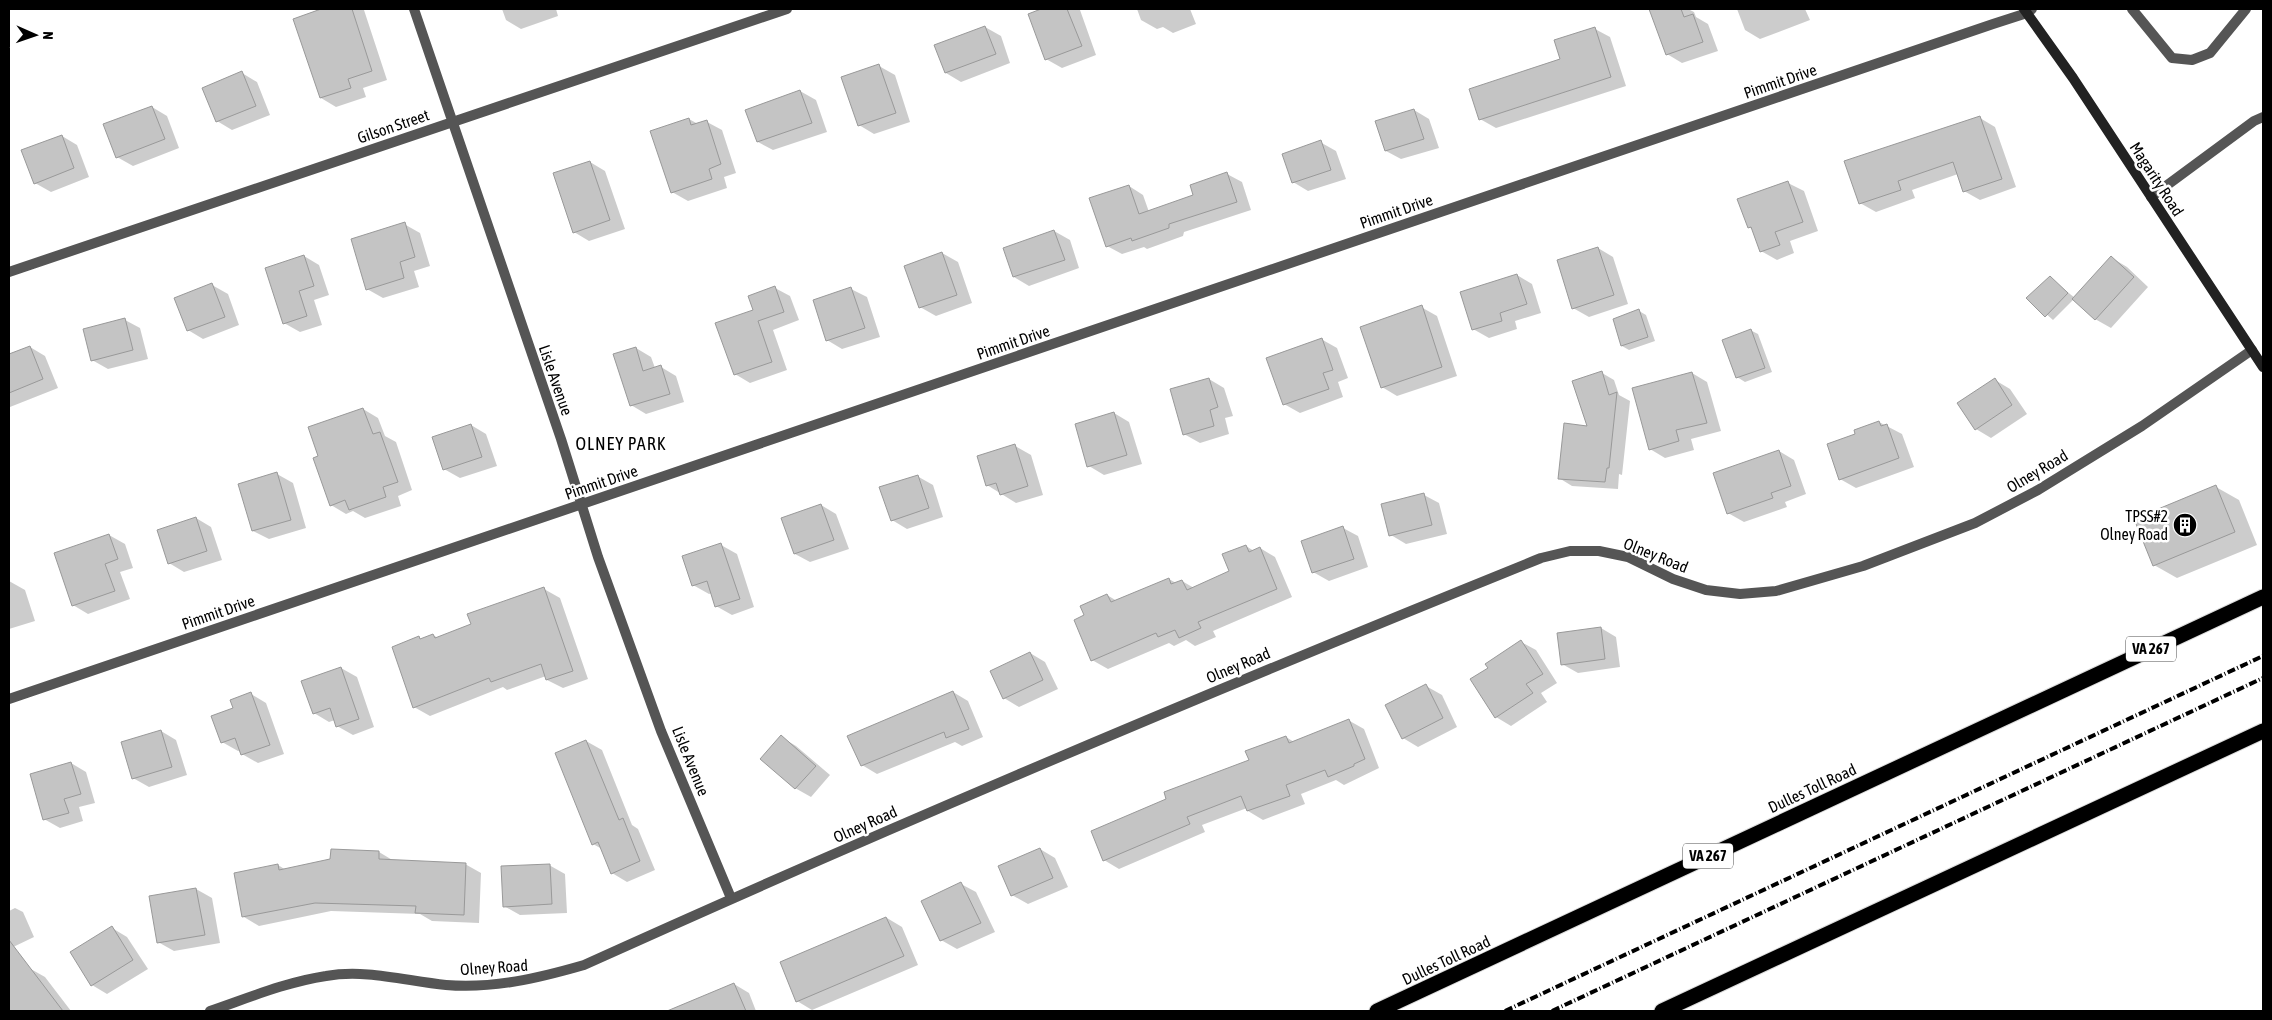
<svg xmlns="http://www.w3.org/2000/svg" width="2272" height="1020" font-family="'Asap Condensed',sans-serif">
<style>
.shadow{fill:#0003}
.building{fill:#c4c4c4;stroke:#999}
.lines{fill:none;stroke-linecap:round;stroke-linejoin:round}
.highway-casing{stroke:#dbdbdb;stroke-width:17}
.street{stroke:#555;stroke-width:10}
.secondary{stroke:#222;stroke-width:10}
.highway{stroke:#000;stroke-width:15}
.rail{stroke:#000;stroke-width:4;stroke-dasharray:8 2.5 1 2.5;stroke-linecap:butt}
.labels{text-anchor:middle;stroke-width:5;stroke-linejoin:round;paint-order:stroke}
.shield{fill:#fff;stroke:#4c4c4c;stroke-width:1}
.shield-label{font-size:15px;font-weight:bold;fill:#000}
.street-label{font-size:16px;fill:#000;stroke:#fff}
.poi-label{font-size:16px;fill:#000;stroke:#fff;text-anchor:end}
.neighbourhood-label{font-size:18px;letter-spacing:1px;fill:#000;stroke:#fff}
</style>
<rect width="100%" height="100%" fill="#fff"/>
<path class="shadow" d="M325,9L364,10L387,80L363,88L366,97L336,107L321,98L294,19Z
M502,9H556L558,16L521,29L506,20Z
M1045,9L1080,10L1096,55L1062,68L1046,59L1030,15Z
M1137,9H1190L1196,24L1173,33L1163,27L1157,29L1141,20Z
M1664,9H1688L1694,12L1696,17L1708,24L1718,51L1682,63L1667,54L1652,13Z
M1737,9H1805L1810,20L1760,39L1745,30Z
M985,27L1001,36L1010,63L961,82L946,73Z
M1595,29L1610,37L1626,86L1496,128L1480,119L1562,60Z
M879,66L895,75L910,122L874,134L859,125Z
M242,73L257,82L270,115L232,130L217,121Z
M800,91L816,100L827,132L773,150L758,142Z
M152,107L167,116L179,148L133,166L117,157Z
M1414,110L1429,119L1439,148L1401,159L1386,151Z
M1980,118L1995,127L2016,187L1980,200L1964,191L1958,174L1912,190L1915,198L1876,212L1860,203Z
M689,119L698,124L707,122L722,130L736,173L724,177L727,188L688,201L672,192Z
M62,136L77,145L89,177L51,192L35,183Z
M1320,142L1336,151L1346,179L1308,191L1293,182Z
M590,162L605,171L625,229L589,241L574,232Z
M1227,174L1242,182L1251,210L1184,232L1183,236L1147,249L1144,247L1122,254L1107,246L1129,186L1143,195L1149,212L1195,196Z
M1788,183L1804,191L1818,231L1790,241L1794,253L1777,260L1761,251L1753,230L1749,227Z
M404,224L420,233L430,266L414,271L419,287L383,298L367,289Z
M1054,231L1070,240L1079,268L1029,286L1014,277Z
M1598,248L1613,257L1628,304L1589,317L1573,308Z
M942,253L958,262L972,303L936,316L920,307Z
M304,256L319,265L329,295L314,300L322,325L300,332L284,323Z
M2112,258L2127,267L2148,287L2111,328L2095,319L2074,299L2053,320L2028,298L2050,278L2075,298Z
M1517,275L1532,284L1541,313L1515,321L1517,329L1489,338L1473,329Z
M212,285L228,294L239,325L203,339L188,330Z
M775,288L790,296L799,320L773,330L787,370L750,383L735,374L755,311Z
M851,289L867,297L880,337L842,349L827,340Z
M1421,307L1437,316L1457,376L1397,396L1382,387Z
M1639,311L1646,315L1655,341L1629,350L1622,346Z
M125,320L140,328L148,359L108,369L92,360Z
M1750,330L1758,334L1772,372L1745,382L1737,377Z
M1321,339L1337,348L1348,378L1338,382L1343,397L1300,413L1284,404Z
M30,347L45,356L58,388L10,407L9,355Z
M636,348L651,357L655,368L661,367L676,376L684,402L646,414L631,405Z
M1602,373L1614,380L1619,395L1630,401L1622,475L1619,474L1618,489L1572,486L1559,478L1588,427Z
M1692,373L1707,382L1721,431L1691,439L1694,450L1665,458L1650,449Z
M1209,379L1224,388L1233,416L1225,418L1229,434L1200,443L1184,434Z
M1995,380L2010,389L2027,414L1991,438L1976,429Z
M363,409L378,418L385,436L396,442L412,490L398,496L401,506L365,518L353,511L346,514L331,505L319,457Z
M1114,413L1129,422L1142,464L1104,475L1089,466Z
M1879,422L1902,434L1914,467L1856,488L1840,479L1857,435Z
M471,425L486,434L497,466L460,478L444,469Z
M1015,446L1031,455L1043,495L1016,503L987,485Z
M1779,451L1794,460L1806,494L1785,502L1787,507L1744,522L1728,513Z
M277,474L293,483L306,528L269,539L253,531Z
M917,476L933,485L943,517L907,529L892,520Z
M2216,487L2239,500L2257,545L2177,578L2154,565Z
M1424,495L1439,503L1447,534L1406,544L1391,535Z
M821,505L836,514L849,549L810,562L795,554Z
M196,518L211,527L222,560L184,572L169,563Z
M1343,528L1358,536L1368,567L1329,581L1313,572Z
M109,535L125,544L133,568L120,572L130,599L88,614L73,605Z
M721,545L737,554L754,607L732,615L716,606L712,593L709,594L693,585Z
M1246,546L1254,551L1260,548L1275,557L1292,597L1213,631L1216,637L1195,646L1186,640L1174,646L1169,643L1108,669L1092,660L1086,616L1107,595L1117,601L1169,579L1176,583L1182,581L1194,588L1231,571Z
M9,581L25,590L35,621L9,629Z
M544,589L560,598L588,679L563,688L547,680L546,676L507,690L503,687L430,716L414,707L419,638L422,640L433,635L438,638L472,624Z
M1601,628L1616,637L1620,667L1578,673L1562,664Z
M1521,642L1536,650L1557,683L1541,693L1547,702L1511,726L1496,717L1489,668Z
M1030,653L1045,662L1058,689L1019,707L1004,698Z
M341,668L357,677L374,727L353,735L337,726L335,720L329,722L314,713Z
M1426,686L1442,695L1457,727L1418,747L1403,738Z
M953,692L968,701L983,737L962,746L955,742L877,774L862,765Z
M251,694L266,703L284,754L258,763L242,754L241,750L238,751L222,742L235,709Z
M1348,720L1364,729L1379,768L1344,785L1336,780L1301,794L1305,804L1263,820L1248,811L1247,808L1202,825L1205,832L1119,869L1104,860L1168,800L1250,761L1286,737L1294,742Z
M161,731L176,740L187,775L149,787L133,778Z
M781,737L796,746L830,775L811,797L795,788Z
M586,741L602,750L632,825L638,829L655,870L627,882L612,873L602,849L593,844Z
M71,763L86,772L95,803L79,807L83,821L60,828L44,819Z
M1040,849L1055,858L1068,887L1028,904L1012,895Z
M379,852L394,861L465,864L481,873L479,923L432,921L420,914L331,911L259,926L244,917L278,865L286,870Z
M549,865L565,874L567,913L520,915L504,906Z
M961,884L976,892L995,932L957,949L941,940Z
M196,889L212,898L220,943L174,951L158,942Z
M15,908L23,912L34,937L9,949V911Z
M887,918L902,927L918,965L812,1010L797,1001L781,962Z
M112,928L127,937L148,969L107,994L92,985Z
M29,968L45,977L71,1011H9V984Z
M734,984L749,993L756,1011H688L694,1010Z"/>
<path class="building" d="M321,9H352L372,71L348,79L351,88L320,98L293,19Z
M1041,9H1067L1082,46L1045,60L1028,14Z
M1649,9H1681L1684,17L1693,14L1703,42L1666,55Z
M985,26L996,54L945,73L934,45Z
M1595,27L1611,77L1479,120L1469,89L1560,59L1554,40Z
M879,64L896,113L858,126L841,77Z
M242,71L256,106L216,122L202,88Z
M800,90L812,123L757,142L745,110Z
M152,106L165,139L116,158L103,124Z
M1414,109L1424,139L1385,151L1375,121Z
M1980,116L2002,179L1963,192L1953,162L1898,181L1901,190L1859,204L1844,161Z
M689,118L691,125L707,120L721,164L709,169L712,179L671,193L650,131Z
M62,135L74,168L34,184L21,150Z
M1321,140L1331,170L1292,183L1282,154Z
M590,161L610,220L573,233L553,173Z
M1227,172L1237,202L1169,224V228L1132,241L1131,238L1106,247L1089,198L1129,185L1139,214L1193,195L1190,185Z
M1788,181L1803,222L1775,232L1780,245L1760,252L1751,227L1748,228L1737,199Z
M405,222L415,257L400,262L404,278L366,290L351,239Z
M1054,230L1065,260L1013,277L1003,248Z
M1598,247L1614,295L1572,309L1557,260Z
M942,252L957,295L919,308L904,266Z
M304,255L314,286L299,291L307,316L283,324L265,268Z
M2111,256L2134,277L2095,320L2072,299Z
M1517,274L1527,304L1500,313L1502,321L1472,330L1460,292Z
M2050,276L2068,293L2045,317L2026,298Z
M212,283L225,317L187,331L174,298Z
M775,286L784,312L758,321L772,362L734,375L715,323L753,310L748,296Z
M851,287L865,328L826,341L813,300Z
M1422,305L1442,367L1381,388L1360,327Z
M1639,309L1648,337L1621,346L1613,319Z
M125,318L133,350L91,361L83,329Z
M1751,329L1765,368L1736,378L1722,340Z
M1322,338L1333,370L1323,373L1329,389L1283,405L1266,358Z
M30,346L43,379L9,393V354Z
M636,347L643,371L661,365L670,394L630,406L613,354Z
M1602,371L1609,395L1617,392L1609,468H1607L1605,482L1558,479L1564,423L1587,426L1572,381Z
M1692,372L1707,423L1676,430L1679,441L1649,450L1632,388Z
M1209,378L1218,407L1210,410L1214,426L1183,435L1170,389Z
M1995,378L2012,405L1975,430L1957,403Z
M363,408L373,434L380,432L398,482L383,487L386,497L349,510L345,500L330,506L313,458L318,456L308,427Z
M1114,412L1127,455L1087,467L1075,424Z
M1879,421L1881,426L1887,424L1899,458L1839,480L1827,444L1855,434L1854,430Z
M471,424L482,457L443,470L432,437Z
M1015,444L1028,486L1000,495L996,483L986,486L977,456Z
M1779,450L1791,486L1771,493L1773,498L1727,514L1713,473Z
M277,472L291,520L252,531L238,484Z
M918,475L929,508L891,521L879,487Z
M2216,485L2235,532L2153,566L2134,519Z
M1424,493L1432,525L1389,536L1381,504Z
M821,504L834,540L794,554L781,518Z
M196,517L207,551L168,564L157,530Z
M1343,526L1354,559L1312,573L1301,541Z
M109,534L118,559L105,564L115,591L72,606L54,553Z
M721,543L740,599L715,607L707,581L692,586L682,556Z
M1246,545L1249,552L1260,547L1277,589L1198,622L1201,628L1179,638L1175,630L1158,637L1156,633L1091,661L1074,620L1084,615L1080,606L1107,594L1111,602L1169,578L1171,584L1182,580L1187,590L1229,571L1222,554Z
M544,587L573,671L546,680L541,664L491,682L489,678L413,708L392,647L419,636L420,639L433,634L435,638L471,624L467,614Z
M1601,627L1605,659L1561,665L1557,633Z
M1521,640L1543,674L1526,684L1533,693L1495,718L1470,679L1488,668L1485,664Z
M1030,652L1043,680L1003,699L990,671Z
M341,667L359,719L336,727L330,708L313,714L301,681Z
M1426,684L1443,718L1402,739L1385,705Z
M953,691L969,729L946,738L944,732L861,766L847,736Z
M251,692L270,745L241,755L235,738L221,743L211,716L233,708L230,700Z
M1349,719L1365,759L1354,764V766L1328,777L1325,770L1286,785L1290,796L1247,811L1241,796L1187,817L1190,824L1103,861L1091,831L1166,799L1164,792L1249,760L1245,751L1286,736L1289,743Z
M161,730L172,767L132,779L121,742Z
M781,735L816,766L795,789L760,759Z
M586,740L619,820L623,818L640,861L611,874L598,842L592,845L555,753Z
M71,762L81,794L64,799L69,813L43,820L30,774Z
M1040,848L1053,878L1011,896L998,866Z
M331,849L379,851V859L466,863L464,915L415,913L416,906L315,903L242,917L234,873L278,864L279,870L330,859Z
M550,864L552,904L503,907L501,866Z
M961,882L981,923L940,941L921,901Z
M196,888L205,935L157,943L149,896Z
M886,917L904,956L796,1002L780,962Z
M112,926L133,960L91,986L70,952Z
M9,940L63,1011H9Z
M734,983L746,1011H667Z"/>
<g class="lines">
<g class="highway-casing">
<path id="highway" d="M1377,1011L2263,597
M1662,1011L2263,731"/>
</g>
<path class="street" d="M414,9L561,439L598,557L661,731L731,898
M2132,9L2172,58L2192,60L2210,53L2246,9
M2151,197L2254,121L2263,117
M9,272L787,9
M9,699L1993,24L2027,13L2032,9
M210,1011C248,998 286,982 326,976C366,969 406,981 446,985C493,989 539,978 584,965C900,822 1219,688 1541,558L1570,551H1599L1628,557L1673,579L1706,590L1740,594L1776,591L1863,566L1975,523L2038,490L2142,426L2252,350"/>
<path class="secondary" d="M2024,9L2073,78L2263,367"/>
<use href="#highway" class="highway"/>
<path class="rail" d="M1505,1011L2263,656
M1552,1011L2263,678"/>
</g>
<defs>
<g id="building-disc" transform="scale(1.25)"><circle r="9.5" fill="#000" stroke="#fff"/><path d="M-4-6H4V6H1V3H-1V6H-4ZM-2.5-4.3h1.7v1.8h-1.7ZM.8-4.3h1.7v1.8H.8ZM-2.5-1h1.7V.8h-1.7ZM.8-1h1.7V.8H.8Z" fill="#fff"/></g>
</defs>
<g fill-rule="evenodd">
<use href="#building-disc" x="2185" y="525"/>
</g>
<g class="labels">
<g class="shield">
<rect x="2126" y="636.5" width="50" height="25" rx="4"/>
<rect x="1683" y="843.5" width="50" height="25" rx="4"/>
</g>
<g class="shield-label">
<text x="2151" y="654">VA 267</text>
<text x="1708" y="861">VA 267</text>
</g>
<g class="street-label">
<text transform="translate(1780 81) rotate(-19)" y="6">Pimmit Drive</text>
<text transform="translate(393 126) rotate(-19)" y="6">Gilson Street</text>
<text transform="translate(2157 179) rotate(57)" y="6">Magarity Road</text>
<text transform="translate(1396 211) rotate(-19)" y="6">Pimmit Drive</text>
<text transform="translate(1013 342) rotate(-19)" y="6">Pimmit Drive</text>
<text transform="translate(556 380) rotate(71)" y="6">Lisle Avenue</text>
<text transform="translate(2037 471) rotate(-31)" y="6">Olney Road</text>
<text transform="translate(601 482) rotate(-19)" y="6">Pimmit Drive</text>
<text transform="translate(1656 555) rotate(22)" y="6">Olney Road</text>
<text transform="translate(218 612) rotate(-19)" y="6">Pimmit Drive</text>
<text transform="translate(1238 665) rotate(-23)" y="6">Olney Road</text>
<text transform="translate(691 761) rotate(68)" y="6">Lisle Avenue</text>
<text transform="translate(1812 788) rotate(-25)" y="6">Dulles Toll Road</text>
<text transform="translate(865 824) rotate(-24)" y="6">Olney Road</text>
<text transform="translate(1446 960) rotate(-25)" y="6">Dulles Toll Road</text>
<text transform="translate(494 967) rotate(-4)" y="6">Olney Road</text>
</g>
<g class="poi-label">
<text x="2168" y="522">TPSS#2<tspan x="2168" dy="18">Olney Road</tspan></text>
</g>
<g class="neighbourhood-label">
<text x="621" y="450">OLNEY PARK</text>
</g>
</g>
<rect width="2272" height="1020" fill="none" stroke="#000000" stroke-width="20"/>
<g transform="translate(35 35) rotate(92)" stroke="#ffffff" stroke-width="4" paint-order="stroke">
<path d="M0-4L9 19L0 12L-9 19Z" fill="#000000"/>
<text y="-8" font-size="14" font-weight="bold" text-anchor="middle" fill="#000000">N</text>
</g>
</svg>
